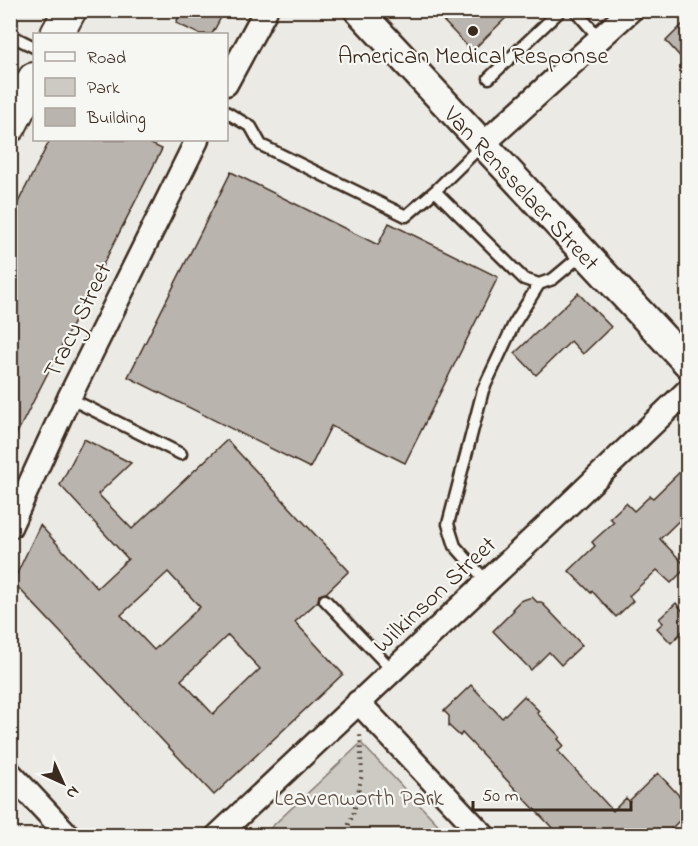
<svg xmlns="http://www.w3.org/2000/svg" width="698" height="846" font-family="'Indie Flower',sans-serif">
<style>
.green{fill:#cdcac4;stroke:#847a71;stroke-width:1.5}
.building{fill:#bab4ae;stroke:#3b2a1e;stroke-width:1.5;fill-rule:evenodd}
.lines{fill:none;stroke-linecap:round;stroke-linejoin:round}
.service-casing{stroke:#3b2a1e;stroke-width:15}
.minor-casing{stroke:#3b2a1e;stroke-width:27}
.tertiary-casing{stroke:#3b2a1e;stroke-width:32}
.secondary-casing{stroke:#3b2a1e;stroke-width:36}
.path{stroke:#3b2a1e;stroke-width:4;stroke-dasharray:1.5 4.5;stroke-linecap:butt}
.service{stroke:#f6f6f2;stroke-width:10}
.minor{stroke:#f6f6f2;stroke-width:22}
.tertiary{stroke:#f6f6f2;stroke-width:27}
.secondary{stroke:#f6f6f2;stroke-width:32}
.poi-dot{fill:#3b2a1e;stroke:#f6f6f2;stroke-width:2}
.labels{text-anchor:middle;stroke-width:4.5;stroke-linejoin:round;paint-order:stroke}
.poi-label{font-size:24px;fill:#3b2a1e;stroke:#f6f6f2}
.street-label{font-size:24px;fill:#3b2a1e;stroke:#f6f6f2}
.park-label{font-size:24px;fill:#605248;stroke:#f6f6f2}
</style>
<rect width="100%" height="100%" fill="#ebeae5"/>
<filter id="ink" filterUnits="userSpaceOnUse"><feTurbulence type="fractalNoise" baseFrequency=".0167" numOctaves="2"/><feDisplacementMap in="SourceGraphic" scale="12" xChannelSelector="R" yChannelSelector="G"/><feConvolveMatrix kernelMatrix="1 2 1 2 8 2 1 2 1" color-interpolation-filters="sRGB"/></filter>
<g filter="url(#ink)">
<path class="green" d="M361,743L448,835H263Z"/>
<path class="building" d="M182,10H225L212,34H199L176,23Z
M433,10H514L472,51Z
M687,20V64L666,41Z
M50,140H143L162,149L10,447V218Z
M231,172L378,245L389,223L498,277L405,463L331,426L310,468L128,377Z
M578,293L611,327L583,354L571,341L536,375L515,353Z
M84,439L131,463L98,494L132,529L227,440L349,571L326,593L319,595L318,601L295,622L343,674L214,795L13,582L40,525L97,588L128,559L60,485ZM168,572L200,607L154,650L121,615ZM228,635L260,669L213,714L181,680Z
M687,465V513L660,539L687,567L671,583L657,570L629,596L633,601L616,617L592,591L591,593L569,571L595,546L592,542L614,522L610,518L626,503L634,511L650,496L653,498Z
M532,597L537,602H541L582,645L561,665L549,652L531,670L493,631L514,610L512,609L520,601Z
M676,603L687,616V627L671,643L657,628L663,623L659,619Z
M471,685L502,718L524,696L539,711L537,713L560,737L558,739L564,746L558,751L613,811L626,798L629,801L658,773L687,804V813L664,836H619L612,828L605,836H560L462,733L460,736L449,726V716L444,711Z"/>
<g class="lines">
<g class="service-casing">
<path id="service" d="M575,10L600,39
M10,35L34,47
M489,78L561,10
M226,112L251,127L261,145L406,216L435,191L482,145
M435,191L524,279L539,284L553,279L584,253
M69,398L181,454
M487,582L455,546L448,524L483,390L514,324L539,284
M325,600L392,670"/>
</g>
<g class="minor-casing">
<path id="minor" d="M226,84L266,10
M482,145L631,10
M10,527L69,398L197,140
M358,702L484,836
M10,773L69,836
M217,836L560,513L688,390"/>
</g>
<g class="tertiary-casing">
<path id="tertiary" d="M358,10L688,364"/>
</g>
<g class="secondary-casing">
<path id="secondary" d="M57,34L70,10
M10,126L34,79"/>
</g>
<path class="path" d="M344,836L354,812L362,774L360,734"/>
<use href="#service" class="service"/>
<use href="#minor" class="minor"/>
<use href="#tertiary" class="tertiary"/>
<use href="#secondary" class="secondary"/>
</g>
</g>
<circle class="poi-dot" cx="473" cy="31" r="6"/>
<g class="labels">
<g class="poi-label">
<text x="473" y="63">American Medical Response</text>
</g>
<g class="street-label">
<text transform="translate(522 188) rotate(47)" y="8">Van Rensselaer Street</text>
<text transform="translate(77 320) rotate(-64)" y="8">Tracy Street</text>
<text transform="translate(434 594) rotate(-43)" y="8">Wilkinson Street</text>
</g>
<g class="park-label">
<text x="359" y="805">Leavenworth Park</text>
</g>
</g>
<rect width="698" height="846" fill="none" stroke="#f6f6f2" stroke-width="36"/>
<rect x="18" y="18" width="662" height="810" fill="none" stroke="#3b2a1e" stroke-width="2" filter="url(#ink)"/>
<rect x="33" y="33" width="195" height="108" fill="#f6f6f2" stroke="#aba49d" stroke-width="1.5"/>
<rect x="45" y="52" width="30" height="9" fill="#f6f6f2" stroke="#aba49d" stroke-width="1.5"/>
<text x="87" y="63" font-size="18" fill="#3b2a1e">Road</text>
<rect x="45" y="78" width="30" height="18" fill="#cdcac4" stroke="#aba49d" stroke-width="1.5"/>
<text x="87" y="93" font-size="18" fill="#3b2a1e">Park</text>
<rect x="45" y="108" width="30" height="18" fill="#bab4ae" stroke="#aba49d" stroke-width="1.5"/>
<text x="87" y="123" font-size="18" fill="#3b2a1e">Building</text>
<g transform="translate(63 783) rotate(135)" stroke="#f6f6f2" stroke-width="4.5" paint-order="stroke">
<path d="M0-4.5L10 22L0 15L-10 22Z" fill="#3b2a1e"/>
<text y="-9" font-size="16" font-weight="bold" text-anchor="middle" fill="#3b2a1e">N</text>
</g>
<path d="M473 801v9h158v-9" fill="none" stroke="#3b2a1e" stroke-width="3"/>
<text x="482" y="801" font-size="18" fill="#3b2a1e" stroke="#f6f6f2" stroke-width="4.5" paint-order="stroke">50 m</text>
</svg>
